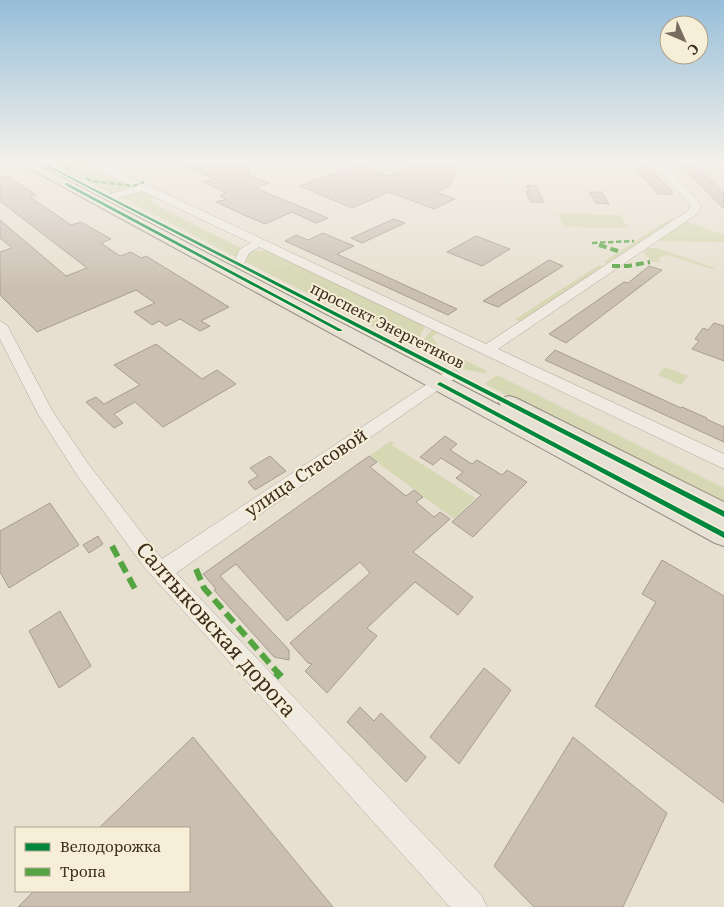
<svg xmlns="http://www.w3.org/2000/svg" width="724" height="907" font-family="'Noto Serif',serif">
<style>
.green{fill:#d6d7b3}
.building{fill:#cbbfb2;stroke:#a89c90}
.lines{fill:none;stroke-linecap:round;stroke-linejoin:round}
.minor-casing{stroke:#ada599;stroke-width:1}
.major-casing{stroke:#928b80;stroke-width:2}
.minor{fill:#efebe3;fill-rule:evenodd}
.major{fill:#e6e1d4;fill-rule:evenodd}
.quiet-far3{stroke:#54a441;stroke-width:2.5;stroke-dasharray:5.5 2.5;stroke-linecap:butt}
.quiet-far2{stroke:#54a441;stroke-width:4;stroke-dasharray:8 4;stroke-linecap:butt}
.quiet-far1{stroke:#54a441;stroke-width:6;stroke-dasharray:12 6;stroke-linecap:butt}
.quiet{stroke:#54a441;stroke-width:8;stroke-dasharray:16 8;stroke-linecap:butt}
.cycleway-casing{stroke:#f7eed8;stroke-width:3}
.cycleway{fill:#00873e;fill-rule:evenodd}
.labels{text-anchor:middle;stroke-width:4;stroke-linejoin:round;paint-order:stroke}
.far-street-label{font-size:15px;fill:#3d2e20;stroke:#f7eed8}
.street-label{font-size:18px;fill:#3d2e20;stroke:#f7eed8}
.near-street-label{font-size:21px;fill:#3d2e20;stroke:#f7eed8}
</style>
<rect width="100%" height="100%" fill="#e7e0d1"/>
<path class="green" d="M46,161H81L96,168L97,171L136,187L112,194Z
M141,191L151,194L152,203L241,248L236,257L124,199L126,195Z
M558,213L620,215L628,228L564,227Z
M671,218L676,220L609,264L603,262Z
M685,221L724,235V242L656,241Z
M648,248H657L712,267L715,270L667,255L658,258L661,262H653L643,253Z
M250,250L269,251L422,325L424,328L420,337L415,339L402,332L394,337L246,262L244,260Z
M599,265L604,267L522,321L514,320Z
M433,329L440,331L432,337L439,347L446,351L487,371L485,373L466,370L424,349L422,343L426,336Z
M665,367L688,376L681,385L658,375Z
M497,375L724,488V506L485,384Z
M391,441L394,443L392,445L475,498L454,519L369,456Z"/>
<path class="building" d="M198,161H248L250,173L247,174L269,183L255,188L328,218L316,223L292,212L265,224L244,215L216,202L227,199L220,196L226,193L203,182L214,179L184,165Z
M426,161H450L452,164L458,165L450,186L436,192L455,199L434,209L389,192L352,208L300,186L357,165L389,176Z
M649,167L673,193H671L672,194H658L635,168Z
M683,167L698,168L724,192V209Z
M7,176L36,195L30,197L71,225L81,222L111,239L101,243L120,256L131,252L141,258L146,256L229,307L201,321L210,326L200,331L180,319L166,326L159,321L152,325L134,312L155,303L136,290L37,332L0,295V252L12,248L0,238V220L66,276L87,268L0,201V178Z
M527,185L536,186L544,202H530L526,191H529Z
M589,192H602L609,204L596,203Z
M394,219L405,223L362,243L351,238Z
M323,233L354,246L337,254L457,309L448,315L285,241L296,235L308,240Z
M476,236L510,249L482,266L447,252Z
M549,260L563,266L498,307L483,301Z
M649,266L662,270L566,343L549,334L624,282L628,283Z
M714,323L724,326V361L692,349L699,341L695,339L703,328L708,330Z
M156,344L202,379L217,370L236,384L163,427L135,402L114,414L123,423L114,428L86,402L96,397L104,404L140,385L114,365Z
M555,350L681,408L682,407L707,418L706,419L724,427V442L545,360Z
M445,436L457,444L450,450L472,464L477,460L502,475L507,470L527,482L473,537L452,522L481,495L456,478L463,472L441,458L433,465L420,457Z
M270,456L286,471L255,490L248,482L258,476L250,468Z
M369,456L377,462L370,467L406,496L414,490L423,497L416,502L434,517L440,512L450,519L413,552L473,597L458,615L415,582L367,628L377,636L327,693L305,671L312,664L308,663L290,643L370,573L360,562L287,621L236,564L220,576L289,650V660L274,657L214,590L216,589L203,574Z
M50,503L79,545L9,588L0,572V531Z
M98,536L103,544L89,553L83,545Z
M662,560L724,596V803L595,706L656,602L642,594Z
M60,611L91,666L59,688L29,631Z
M484,668L511,690L459,764L430,737Z
M360,707L374,721L381,713L426,757L406,782L347,722Z
M193,737L333,907H18L34,891H189V828H99Z
M573,737L667,813L623,907H534L494,866Z"/>
<g class="lines">
<g class="minor-casing">
<path id="minor" d="M19,161L28,162L0,171V165Z
M83,161H93L147,185L486,344L689,210L690,204L652,161H660L700,203L701,206L697,214L498,349L724,454V469L259,247L249,253L243,266H235L233,264L240,249L251,243L142,191L110,200L107,199V195L134,187Z
M0,321L7,325L53,412L89,465L162,559L447,371H457L460,374L457,377L176,573L482,896L487,907H450L144,567L77,475L38,414L0,339Z"/>
</g>
<g class="major-casing">
<path id="major" d="M16,161H30L501,406L499,403L502,398L509,396L516,398L724,502V546L715,543Z"/>
</g>
<use href="#minor" class="minor"/>
<use href="#major" class="major"/>
<path class="quiet-far3" d="M71,161L65,167L71,171
M86,178L91,181L133,186L144,182
M592,243L634,241"/>
<path class="quiet-far2" d="M599,245L618,251
M612,266H628L650,262"/>
<path class="quiet-far1" d="M112,546L135,589
M196,569L204,588L278,673"/>
<path class="quiet" d="M276,672L281,677"/>
<g class="cycleway-casing">
<path id="cycleway" d="M38,161H40L724,511V517L38,162Z
M65,183H67L342,330V331H338L65,185Z
M440,382L724,532V538L438,385L437,384Z"/>
</g>
<use href="#cycleway" class="cycleway"/>
</g>
<linearGradient id="sky" x2="0" y2="1"><stop stop-color="#96bed9"/><stop offset="0.56" stop-color="#f4f1ea"/><stop offset="1" stop-color="#f4f1ea" stop-opacity="0"/></linearGradient>
<rect width="724" height="288" fill="url(#sky)"/>
<g class="labels">
<g class="far-street-label">
<text transform="translate(387 326) rotate(27)" y="5">проспект Энергетиков</text>
</g>
<g class="street-label">
<text transform="translate(306 473) rotate(-34)" y="6">улица Стасовой</text>
</g>
<g class="near-street-label">
<text transform="translate(216 630) rotate(48)" y="7">Салтыковская дорога</text>
</g>
</g>
<rect x="15" y="827" width="175" height="65" fill="#f7eed8" stroke="#ada18e"/>
<rect x="25" y="843" width="25" height="8" fill="#00873e" stroke="#ada18e"/>
<text x="60" y="852" font-size="15" fill="#3d2e20">Велодорожка</text>
<rect x="25" y="868" width="25" height="8" fill="#54a441" stroke="#ada18e"/>
<text x="60" y="877" font-size="15" fill="#3d2e20">Тропа</text>
<g transform="translate(684 40) rotate(135)"><circle r="24" fill="#f7eed8" stroke="#ada18e"/>
<path d="M0-4L9 19L0 12L-9 19Z" fill="#786c5e"/>
<text y="-8" font-size="14" font-weight="bold" text-anchor="middle" fill="#3d2e20">С</text>
</g>
</svg>
